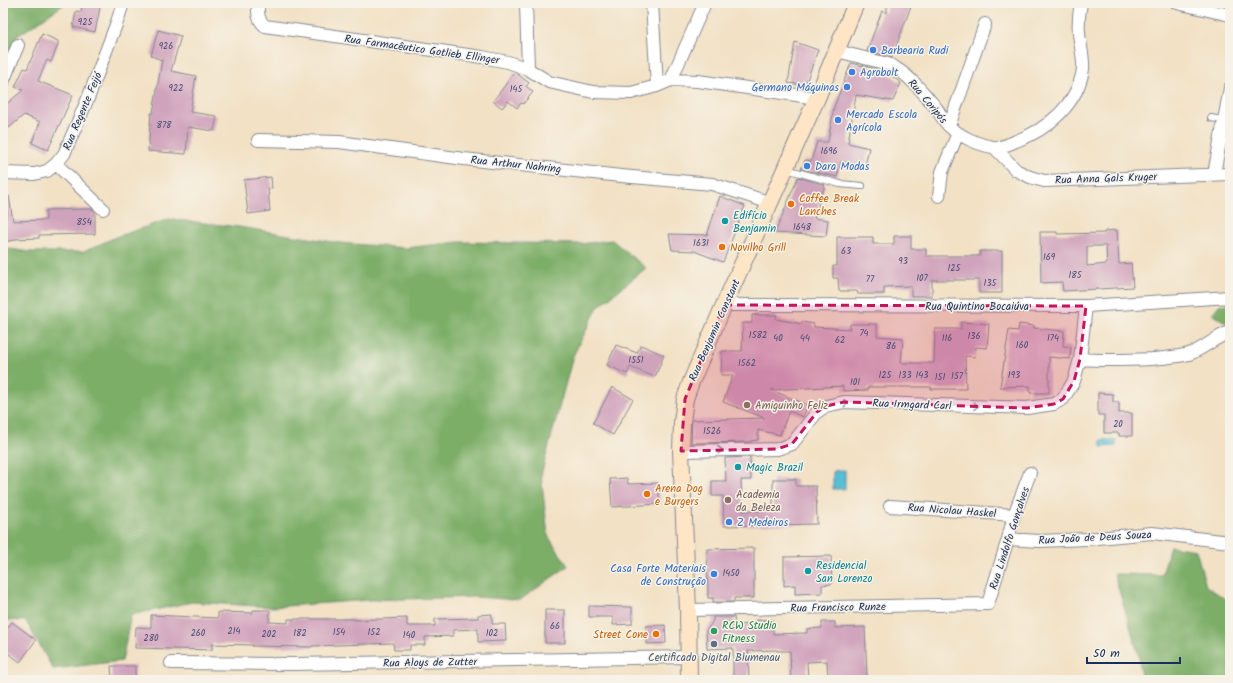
<svg xmlns="http://www.w3.org/2000/svg" width="1233" height="683" font-family="Kalam,sans-serif">
<style>
.forest{fill:#7dae68;stroke:#4c6e63}
.water{fill:#57bfd4;stroke:#397799}
.building{fill:#d0a3bc;fill-rule:evenodd}
.lines{fill:none;stroke-linecap:round;stroke-linejoin:round}
.service-casing{stroke:#868891;stroke-width:8}
.minor-casing{stroke:#868891;stroke-width:14}
.secondary-casing{stroke:#868891;stroke-width:18}
.service{stroke:#fff;stroke-width:6}
.minor{stroke:#fff;stroke-width:12}
.secondary{stroke:#fee5c5;stroke-width:16}
.oneway{stroke:#8d97ae}
.marked{fill:#c2185b;fill-opacity:0.2;stroke:#c2185b;stroke-width:3;stroke-dasharray:8 5;stroke-linejoin:round}
.shop-dot{fill:#3f7fe0;stroke:#f7f3e8;stroke-width:1.5}
.food-dot{fill:#e8710a;stroke:#f7f3e8;stroke-width:1.5}
.culture-dot{fill:#0f9aa8;stroke:#f7f3e8;stroke-width:1.5}
.education-dot{fill:#8d6e63;stroke:#f7f3e8;stroke-width:1.5}
.leisure-dot{fill:#2e9e5b;stroke:#f7f3e8;stroke-width:1.5}
.service-dot{fill:#5c6f8a;stroke:#f7f3e8;stroke-width:1.5}
.labels{text-anchor:middle;stroke-width:3;stroke-linejoin:round;paint-order:stroke}
.number-label{font-size:9px;fill:#484c76}
.street-label{font-size:11px;fill:#1b2f5e;stroke:#f7f3e8}
.shop-label{font-size:11px;fill:#366cbe;stroke:#f7f3e8;text-anchor:start}
.food-label{font-size:11px;fill:#c56008;stroke:#f7f3e8;text-anchor:start}
.culture-label{font-size:11px;fill:#0d838f;stroke:#f7f3e8;text-anchor:start}
.education-label{font-size:11px;fill:#785e54;stroke:#f7f3e8;text-anchor:start}
.leisure-label{font-size:11px;fill:#27864d;stroke:#f7f3e8;text-anchor:start}
.service-label{font-size:11px;fill:#4e5e75;stroke:#f7f3e8}
</style>
<rect width="100%" height="100%" fill="#f7f3e8"/>
<filter id="ink" filterUnits="userSpaceOnUse"><feTurbulence type="fractalNoise" baseFrequency=".025" numOctaves="2"/><feDisplacementMap in="SourceGraphic" scale="8" xChannelSelector="R" yChannelSelector="G"/><feConvolveMatrix kernelMatrix="1 2 1 2 8 2 1 2 1" color-interpolation-filters="sRGB"/></filter>
<filter id="wash" filterUnits="userSpaceOnUse"><feTurbulence type="fractalNoise" baseFrequency=".012" numOctaves="4" result="noise"/><feDisplacementMap in="SourceGraphic" scale="16" xChannelSelector="R" yChannelSelector="G"/><feGaussianBlur stdDeviation="0.9" result="paint"/><feColorMatrix in="noise" values="0 0 0 0 0 0 0 0 0 0 0 0 0 0 0 0 0 1.4 0 .05"/><feComposite in="paint" operator="in"/></filter>
<g filter="url(#wash)">
<rect width="100%" height="100%" fill="#f2e1c4"/>
<path class="forest" d="M3,3H66L16,37L3,64Z
M169,219L239,227L340,243L406,248L458,242L580,244L612,240L646,268L598,307L573,356L541,475L548,536L568,566L520,600L475,597L369,600L272,607L192,602L131,615L122,661L53,669L26,621L3,620V248L30,252H83L116,237Z
M1230,304V322L1227,323L1212,314L1219,305Z
M1170,546L1196,550L1206,586L1230,602V680H1141L1139,656L1114,574L1162,575Z"/>
<path class="water" d="M1101,440H1116V446L1101,447Z
M845,470V489H833V471Z"/>
<g id="blocks">
<path class="building" d="M82,3H101L95,32L73,27L76,11L81,12Z
M887,3H912L892,58L867,51L882,11L887,13Z
M158,30L181,36L171,71L196,76L190,112L217,116L214,131L188,127L186,154L148,151L151,113H153L162,60L151,56Z
M42,34L58,41V45L51,62L47,60L38,81L73,95L48,150L32,143L40,122L24,115L3,133V107L23,90L15,87L24,68L27,69Z
M795,42L818,50L805,85L788,83Z
M851,63L885,71L901,83L893,101L856,95L848,143L869,148L865,166L841,161L837,177L801,169L805,160L811,161L817,142H828L834,107Z
M515,72L529,83L526,86L533,92L523,104L521,103L517,108L508,101L502,108L493,101Z
M271,177L272,188L268,189L270,211L248,214L244,180Z
M798,177L825,185L814,218L828,220L826,236L775,233Z
M9,196L13,221L46,220V210L92,209L95,212V234L39,235V238L15,239V240L3,242V197Z
M720,196L745,206L723,262L694,251L672,250L669,234L707,235Z
M1117,230L1119,264L1131,263L1133,287L1063,291L1062,282L1041,283L1040,232H1057V234L1105,233V231ZM1087,246H1106L1107,264L1087,266Z
M894,236H911V249H926V256H980V251H1002V293H979V280H932V296H911V286L884,287V294H858L857,291H839L838,278H833V266H837V237H873V244H894Z
M752,315H777L776,319L802,324V322L814,324V327L850,329V324H877V336L903,338L901,363H934L935,329H961V322L989,324L987,348L976,347L975,357L965,356L966,389H931V387H868V390L843,391V386L771,390L808,405L803,417L789,411L780,435L758,430V440L750,441V442L691,443L692,420L765,418L723,402L733,375H721L722,351H742L743,323H752Z
M1019,324L1034,326V328L1064,331L1063,346L1071,347L1070,359L1049,357V393H1030V386L1000,387L1009,330L1018,331Z
M616,345L637,353L641,345L664,355L655,377L630,367L627,374L607,365Z
M612,387L633,399L613,435L593,423Z
M1098,393L1113,394V402H1119V413H1132V436H1119V433H1104V415H1098Z
M750,457L751,480H741L742,511H773V479H796V486H816L817,524L724,526L723,496H712V481H726L725,458Z
M627,478L628,484L658,483L660,504L612,507L610,479Z
M754,548V598H734V602H713V598H708L707,549Z
M831,556L832,584L822,585V593L795,594V585L784,586V557Z
M589,606L632,607V624L613,625V617H589Z
M253,610H270L269,622L288,623V619H354V620L407,618V626H435V619L478,618V615L492,614V624H505L506,641L478,642V629L453,630V636L425,637V645H410V650H394L393,643L312,646V647L252,646L253,645L212,644V650L135,648L136,627L151,628V615L218,618V612L253,613Z
M545,610H565V643H545Z
M713,617H734L735,625L757,624L756,620H773V634L807,633V629L822,628V622H835V628L865,627L867,677H857L858,680H828L827,661L807,662L808,680H791L790,651H777V650L748,651L749,680H733V648L707,649L706,631L713,621Z
M12,622L36,640L20,662L3,649V634Z
M665,625L666,643L647,644L646,626Z
M111,666H135V680H112Z"/>
</g>
</g>
<g filter="url(#ink)">
<use href="#blocks" fill-opacity="0" stroke="#868891" stroke-width="1"/>
<g class="lines">
<g class="service-casing">
<path id="service" d="M1211,118L1223,120
M786,169L840,184L862,186"/>
</g>
<g class="minor-casing">
<path id="minor" d="M258,3C258,13 257,19 265,26L482,57L508,62L528,69L549,82L593,92L631,93L657,86L671,80L698,81L817,98
M526,3L528,69
M652,3L657,86
M1177,3L1230,15
M837,51L888,64C908,73 924,93 937,109C941,115 944,122 949,126C959,136 979,145 993,147C1000,148 1010,144 1016,141C1047,130 1078,104 1083,69C1084,58 1080,45 1079,33C1078,23 1079,13 1081,3
M671,80L705,3
M3,82L18,45
M949,126L985,24
M258,140L339,142L464,159L621,176L712,184L771,203
M994,147L1016,170L1030,177L1044,181L1230,174
M56,164L103,209
M3,173L34,174L47,171L56,164L64,154L89,96L117,22L123,3
M1214,174L1230,88
M939,196L942,172L958,133
M724,305L1086,306L1230,297
M1080,359C1104,361 1128,360 1152,359C1164,358 1177,357 1189,354C1204,349 1215,337 1230,332
M681,451L777,449L792,444L817,412L826,406L844,402L1027,408L1054,404L1063,399L1074,381L1080,359L1086,306
M890,506L1014,515
M1008,539L1040,541L1087,539L1152,533L1230,542
M688,610L988,604L1008,539L1014,515L1030,473
M171,663L295,664L689,657"/>
</g>
<g class="secondary-casing">
<path id="secondary" d="M689,680L688,610L681,451L682,422L685,399L691,382L724,305L817,98L856,3"/>
</g>
<use href="#service" class="service"/>
<use href="#minor" class="minor"/>
<use href="#secondary" class="secondary"/>
</g>
<defs><path id="oneway-chevron" d="M-2-3.5L2.5 0L-2 3.5" fill="none" stroke-width="1.6" stroke-linecap="round" stroke-linejoin="round"/></defs>
<g class="oneway">
<use href="#oneway-chevron" transform="translate(846 403) rotate(-3)"/>
<use href="#oneway-chevron" transform="translate(976 406) rotate(2)"/>
<use href="#oneway-chevron" transform="translate(720 450) rotate(-1)"/>
</g>
</g>
<path class="marked" d="M724,305L1086,306L1080,359L1074,381L1063,399L1054,404L1027,408L844,402L826,406L817,412L792,444L777,449L681,451L685,399Z"/>
<g class="shop-dot">
<circle cx="873" cy="50" r="4"/>
<circle cx="852" cy="72" r="4"/>
<circle cx="847" cy="87" r="4"/>
<circle cx="838" cy="120" r="4"/>
<circle cx="807" cy="166" r="4"/>
<circle cx="729" cy="522" r="4"/>
<circle cx="714" cy="574" r="4"/>
</g>
<g class="food-dot">
<circle cx="791" cy="204" r="4"/>
<circle cx="722" cy="247" r="4"/>
<circle cx="647" cy="494" r="4"/>
<circle cx="656" cy="634" r="4"/>
</g>
<g class="culture-dot">
<circle cx="725" cy="221" r="4"/>
<circle cx="738" cy="467" r="4"/>
<circle cx="808" cy="571" r="4"/>
</g>
<g class="education-dot">
<circle cx="747" cy="405" r="4"/>
<circle cx="728" cy="500" r="4"/>
</g>
<circle class="leisure-dot" cx="714" cy="631" r="4"/>
<circle class="service-dot" cx="714" cy="644" r="4"/>
<g class="labels">
<g class="number-label">
<text x="85" y="25">925</text>
<text x="166" y="49">926</text>
<text x="176" y="91">922</text>
<text x="516" y="92">145</text>
<text x="164" y="128">878</text>
<text x="829" y="154">1696</text>
<text x="84" y="225">854</text>
<text x="802" y="230">1648</text>
<text x="701" y="246">1631</text>
<text x="846" y="254">63</text>
<text x="1049" y="260">169</text>
<text x="903" y="264">93</text>
<text x="954" y="271">125</text>
<text x="1075" y="278">185</text>
<text x="922" y="281">107</text>
<text x="870" y="282">77</text>
<text x="990" y="286">135</text>
<text x="864" y="336">74</text>
<text x="758" y="338">1582</text>
<text x="974" y="339">136</text>
<text x="778" y="341">40</text>
<text x="805" y="341">44</text>
<text x="947" y="341">116</text>
<text x="1053" y="341">174</text>
<text x="840" y="343">62</text>
<text x="1022" y="348">160</text>
<text x="891" y="349">86</text>
<text x="636" y="363">1551</text>
<text x="747" y="366">1562</text>
<text x="885" y="378">125</text>
<text x="905" y="378">133</text>
<text x="922" y="378">143</text>
<text x="1014" y="378">193</text>
<text x="957" y="379">157</text>
<text x="940" y="380">151</text>
<text x="855" y="385">101</text>
<text x="1118" y="427">20</text>
<text x="712" y="434">1526</text>
<text x="731" y="576">1450</text>
<text x="555" y="629">66</text>
<text x="234" y="634">214</text>
<text x="339" y="635">154</text>
<text x="374" y="635">152</text>
<text x="198" y="636">260</text>
<text x="300" y="636">182</text>
<text x="492" y="636">102</text>
<text x="269" y="637">202</text>
<text x="409" y="638">140</text>
<text x="151" y="641">280</text>
</g>
<g class="street-label">
<text transform="translate(422 49) rotate(8)" y="4">Rua Farmacêutico Gotlieb Ellinger</text>
<text transform="translate(928 101) rotate(50)" y="4">Rua Coripós</text>
<text transform="translate(82 111) rotate(-67)" y="4">Rua Regente Feijó</text>
<text transform="translate(516 164) rotate(6)" y="4">Rua Arthur Nahring</text>
<text transform="translate(1106 178) rotate(-2)" y="4">Rua Anna Gals Kruger</text>
<text x="977" y="310">Rua Quintino Bocaiúva</text>
<text transform="translate(714 330) rotate(-66)" y="4">Rua Benjamin Constant</text>
<text transform="translate(912 404) rotate(2)" y="4">Rua Irmgard Carl</text>
<text transform="translate(952 510) rotate(4)" y="4">Rua Nicolau Haskel</text>
<text transform="translate(1095 537) rotate(-3)" y="4">Rua João de Deus Souza</text>
<text transform="translate(1009 538) rotate(-72)" y="4">Rua Lindolfo Gonçalves</text>
<text transform="translate(838 607) rotate(-1)" y="4">Rua Francisco Runze</text>
<text transform="translate(430 662) rotate(-1)" y="4">Rua Aloys de Zutter</text>
</g>
<g class="shop-label">
<text x="881" y="54">Barbearia Rudi</text>
<text x="860" y="76">Agrobolt</text>
<text x="839" y="91" text-anchor="end">Germano Máquinas</text>
<text x="846" y="118">Mercado Escola<tspan x="846" dy="13">Agrícola</tspan></text>
<text x="815" y="170">Dara Modas</text>
<text x="737" y="526">Z Medeiros</text>
<text x="706" y="572" text-anchor="end">Casa Forte Materiais<tspan x="706" dy="13">de Construção</tspan></text>
</g>
<g class="food-label">
<text x="799" y="202">Coffee Break<tspan x="799" dy="13">Lanches</tspan></text>
<text x="730" y="251">Novilho Grill</text>
<text x="655" y="492">Arena Dog<tspan x="655" dy="13">e Burgers</tspan></text>
<text x="648" y="638" text-anchor="end">Street Cone</text>
</g>
<g class="culture-label">
<text x="733" y="219">Edifício<tspan x="733" dy="13">Benjamin</tspan></text>
<text x="746" y="471">Magic Brazil</text>
<text x="816" y="569">Residencial<tspan x="816" dy="13">San Lorenzo</tspan></text>
</g>
<g class="education-label">
<text x="755" y="409">Amiguinho Feliz</text>
<text x="736" y="498">Academia<tspan x="736" dy="13">da Beleza</tspan></text>
</g>
<g class="leisure-label">
<text x="722" y="629">RCW Studio<tspan x="722" dy="13">Fitness</tspan></text>
</g>
<g class="service-label">
<text x="714" y="661">Certificado Digital Blumenau</text>
</g>
</g>
<rect width="1233" height="683" fill="none" stroke="#f7f3e8" stroke-width="16"/>
<path d="M1087 657v6h93v-6" fill="none" stroke="#1b2f5e" stroke-width="2"/>
<text x="1093" y="657" font-size="12" fill="#1b2f5e" stroke="#f7f3e8" stroke-width="3" paint-order="stroke">50 m</text>
</svg>
